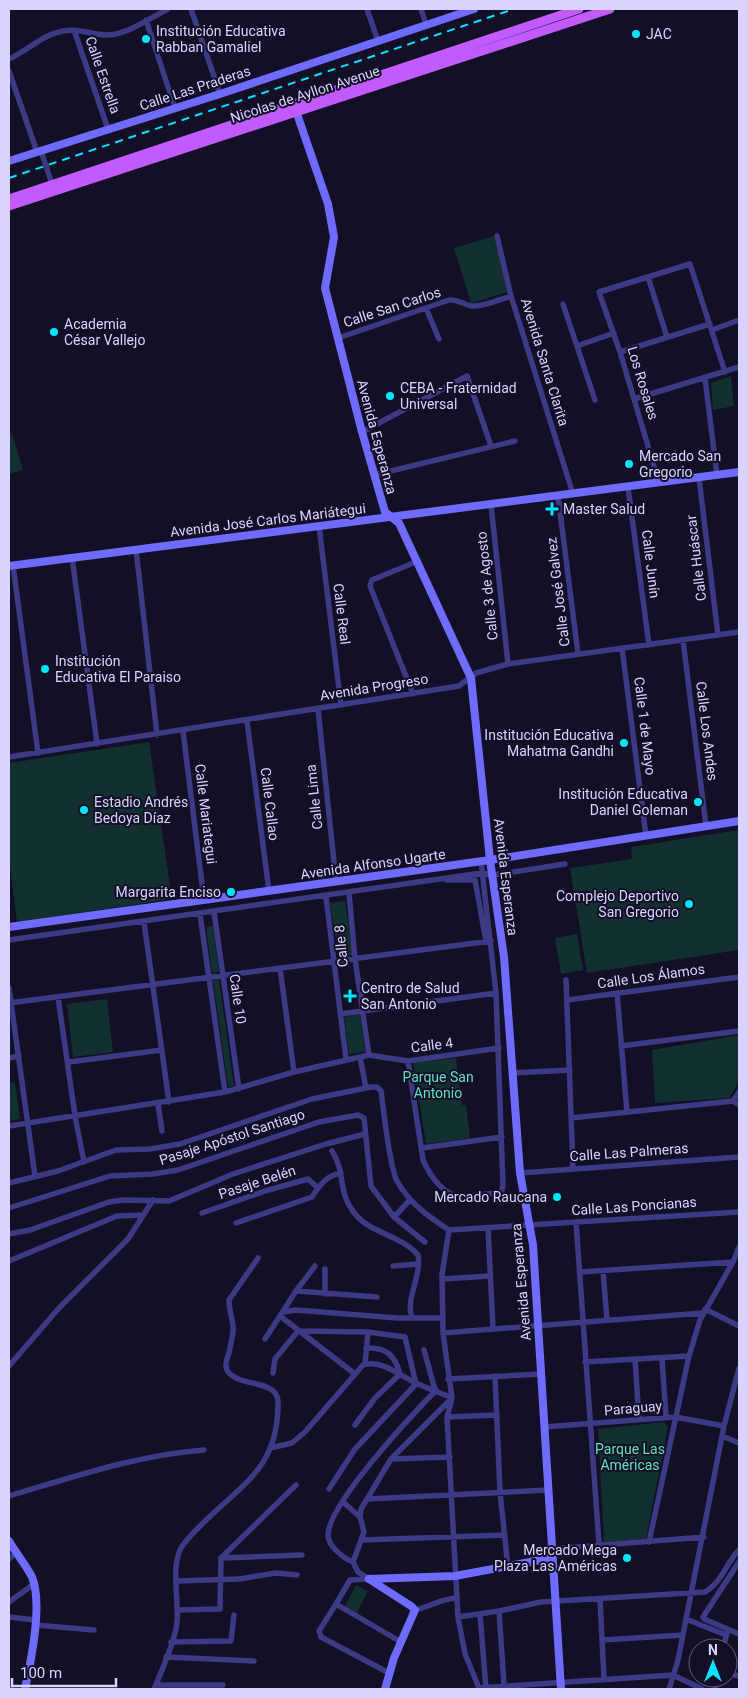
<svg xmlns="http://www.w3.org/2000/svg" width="748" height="1698" font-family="Roboto,sans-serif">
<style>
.green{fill:#12302f}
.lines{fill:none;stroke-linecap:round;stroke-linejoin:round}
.street{stroke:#3d3a85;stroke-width:5.5}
.secondary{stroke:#6f6bff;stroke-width:8}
.primary{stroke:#c25bff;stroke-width:9}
.rail{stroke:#00e5ff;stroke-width:2;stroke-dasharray:8 6;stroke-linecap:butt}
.poi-dot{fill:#00e5ff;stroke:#130f26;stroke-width:2}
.labels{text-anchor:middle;stroke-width:4;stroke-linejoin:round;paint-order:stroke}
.poi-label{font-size:14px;fill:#d9d4ff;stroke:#130f26;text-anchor:start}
.street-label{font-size:14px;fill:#d9d4ff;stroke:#130f26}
.park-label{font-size:14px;fill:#5fe0c0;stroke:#130f26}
</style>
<rect width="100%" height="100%" fill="#130f26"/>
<path class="green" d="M494,236L511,291L471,303L454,248Z
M731,376L734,406L713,410L711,383Z
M12,433L23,470L9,474V434Z
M149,742L172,899L17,922L9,858V763Z
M739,830V950L587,973L570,868L632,859L631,847Z
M345,901L353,955L339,958L330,903Z
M213,926L219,972L212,973L206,927Z
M577,934L583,970L561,974L555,938Z
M219,979L234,1086L228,1087L213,980Z
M107,999L113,1052L73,1057L67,1004Z
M360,1014L365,1052L349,1054L344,1017Z
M739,1035V1082L729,1098L655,1103L652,1050Z
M456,1058L462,1105H466L470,1138L426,1144L413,1063Z
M15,1082L20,1119L9,1121V1083Z
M664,1422L668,1427L646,1539L604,1542L598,1429Z
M356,1585L368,1591L357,1613L345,1606Z"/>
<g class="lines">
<path class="street" d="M191,9L220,94
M367,9L378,41
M421,9L426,24
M146,20L175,108
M74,30L108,129
M9,59C28,51 41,35 63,31C77,28 90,34 105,35C125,36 150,18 168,9
M9,71L37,152
M41,151L53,187
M497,236L511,296L573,494
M648,277L667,337
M563,304L595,400
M426,308L439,339
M712,330L739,320
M338,338L449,300C458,299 464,305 472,306C484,307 500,299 511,296
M577,346L614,333
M620,352L710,324
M705,378L717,476
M634,399L739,367
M362,432L467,376L491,446
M374,475L515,441
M699,478L718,635
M659,483L620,352L599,292L690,264L725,372
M628,487L649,645
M558,496L578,654
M491,505L508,664
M319,526L341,705
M136,549L157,735
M72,557L97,744
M13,565L38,753
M683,640L706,826
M622,648L646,836
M413,694L370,586L372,580L418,561
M318,709L336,881
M247,721L269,891
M183,731L204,900
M9,757L459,686L476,673L508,664L739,632
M447,880H475L486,941
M349,893L355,959L369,1055
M326,897L346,1059
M214,912L239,1089
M200,914L225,1092
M144,922L169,1102
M9,940L482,873L493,875L565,864
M280,968L294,1072
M566,980L573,1168
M9,988L35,1176
M617,993L627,1112
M58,997L75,1116L84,1162
M567,1000L739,977
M9,1003L491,941
M340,1014L496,993
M621,1046L739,1031
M360,1057L366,1088
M9,1058L19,1056
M408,1061L423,1160C429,1173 439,1190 454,1195C463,1198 490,1193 501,1193L503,1186L496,993L481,861
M69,1062L162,1050
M512,1073L570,1070
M733,1101L739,1092
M158,1104L162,1131
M571,1118L733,1101L739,1105
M9,1126L225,1092L294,1072L369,1055L408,1061L499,1048
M422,1148L502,1137
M332,1151C347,1175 336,1191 356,1215C371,1233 402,1236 418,1255C422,1276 405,1298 412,1318
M520,1173L739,1157
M9,1183L58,1171L116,1150L150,1149L180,1144L312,1099L371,1087H377L381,1091C384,1111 389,1166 397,1181C409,1203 429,1217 449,1230L739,1212
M9,1208L110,1176L153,1174L178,1170L319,1122L358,1115L364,1118L371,1186L394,1217L425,1242
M202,1213L265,1191L308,1179L317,1187
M394,1217L410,1200
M576,1222L599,1544
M236,1223L312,1197C319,1186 327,1175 341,1173
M488,1228L493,1328
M449,1230L442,1275L443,1333L452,1398L447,1417L458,1617L465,1654L479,1688L673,1675L702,1689
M9,1234L30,1230L109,1202L123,1200L169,1201L233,1174L326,1144L365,1134
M9,1261L117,1216L143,1215
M393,1266L418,1264
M603,1271L607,1320
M580,1272L733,1262
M442,1279L490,1276
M296,1291L377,1297
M325,1294V1269
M705,1309L739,1326
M283,1312L296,1310L397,1318H443
M280,1316L355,1374
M298,1331L368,1332L405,1337L416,1384L355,1449L329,1489
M443,1333L703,1313
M265,1339L296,1291L315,1266
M424,1350L435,1390
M662,1358L666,1418
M635,1359L639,1420
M585,1362L689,1356
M365,1364L368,1332
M9,1366L59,1308L128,1239L153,1200
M273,1373L275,1359L298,1331
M495,1376L500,1492L508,1568
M448,1379L541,1374
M447,1417L497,1415
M355,1425L375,1398L400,1374C395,1355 386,1347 366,1348
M544,1427L675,1417L724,1426
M722,1436L739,1443
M270,1448L292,1443L305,1432L363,1365C383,1359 401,1377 418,1384C429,1389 441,1393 452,1398L391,1459L361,1509L360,1517L364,1532L353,1562L358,1572L369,1579
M391,1459L450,1457
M9,1496C73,1477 137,1455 204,1450
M367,1499L548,1490
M343,1502L360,1517
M362,1540L505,1535
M649,1542L689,1356L700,1320L733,1262L739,1247
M552,1549L704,1537
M221,1558L296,1485
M9,1559L16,1553
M353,1562C343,1558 328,1546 328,1535C328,1504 413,1414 436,1390
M739,1562L703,1617L704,1619L739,1634
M366,1579L350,1580L336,1604L401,1642
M177,1581L239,1579L276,1573L297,1575
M600,1599L604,1679
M9,1602L34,1584
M336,1604L319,1631L321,1637L389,1673
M178,1610L220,1609L221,1558L302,1555
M415,1610C429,1607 443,1598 457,1598
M499,1611L504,1685
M480,1614L486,1689
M9,1617L35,1620
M458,1617L499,1611L541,1602L705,1592C722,1582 726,1563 739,1550
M686,1619L726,1635
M35,1625L94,1630
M602,1640L683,1635
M171,1642L231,1641L234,1615
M723,1648L727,1633
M166,1657L254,1661
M728,1673L739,1676
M156,1685H223
M9,1688L12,1689
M154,1689C161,1673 176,1638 177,1622C179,1599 171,1572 180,1550C185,1540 194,1532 202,1524C243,1483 279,1468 278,1401C277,1380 242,1387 229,1373C222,1365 229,1357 230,1348C231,1341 234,1333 233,1326C232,1317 229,1309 229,1300L258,1258
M669,1689L678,1660L724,1426L739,1368
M715,1689L717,1678"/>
<path class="secondary" d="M295,108L328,204L334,237L325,288L362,432L385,512L399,523L471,678L490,860L504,957L520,1173L533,1245L561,1689
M9,161L220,94L474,9
M9,566L739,472
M9,927L490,860L739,821
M9,1541C16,1553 26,1565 32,1577C43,1604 31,1661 25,1689
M369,1579L455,1576L552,1558
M369,1579L411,1606L415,1610L394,1658L385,1689"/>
<path class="primary" d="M9,199L579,9
M9,206L610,9"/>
<path class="rail" d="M9,178L514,9"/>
</g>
<g class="poi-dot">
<circle cx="636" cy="34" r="5"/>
<circle cx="146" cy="39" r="5"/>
<circle cx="54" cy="332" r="5"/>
<circle cx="390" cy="396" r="5"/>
<circle cx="629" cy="464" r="5"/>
<path d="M549.5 501.5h5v5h5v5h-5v5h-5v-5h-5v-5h5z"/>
<circle cx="45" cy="669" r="5"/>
<circle cx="624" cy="743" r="5"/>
<circle cx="698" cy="802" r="5"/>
<circle cx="84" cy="810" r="5"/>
<circle cx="231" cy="892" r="5"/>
<circle cx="689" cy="904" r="5"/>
<path d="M347.5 988.5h5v5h5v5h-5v5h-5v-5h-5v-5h5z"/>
<circle cx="557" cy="1197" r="5"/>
<circle cx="627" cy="1558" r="5"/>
</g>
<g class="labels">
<g class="poi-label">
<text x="156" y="36">Institución Educativa<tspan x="156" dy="16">Rabban Gamaliel</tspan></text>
<text x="646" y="39">JAC</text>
<text x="64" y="329">Academia<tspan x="64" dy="16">César Vallejo</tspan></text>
<text x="400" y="393">CEBA - Fraternidad<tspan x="400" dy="16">Universal</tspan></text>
<text x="639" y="461">Mercado San<tspan x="639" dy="16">Gregorio</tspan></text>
<text x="563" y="514">Master Salud</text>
<text x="55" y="666">Institución<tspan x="55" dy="16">Educativa El Paraiso</tspan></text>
<text x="614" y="740" text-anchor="end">Institución Educativa<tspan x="614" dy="16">Mahatma Gandhi</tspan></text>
<text x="688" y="799" text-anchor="end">Institución Educativa<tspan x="688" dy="16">Daniel Goleman</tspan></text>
<text x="94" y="807">Estadio Andrés<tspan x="94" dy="16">Bedoya Díaz</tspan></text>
<text x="221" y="897" text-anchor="end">Margarita Enciso</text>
<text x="679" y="901" text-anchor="end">Complejo Deportivo<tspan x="679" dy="16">San Gregorio</tspan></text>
<text x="361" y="993">Centro de Salud<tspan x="361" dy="16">San Antonio</tspan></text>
<text x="547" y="1202" text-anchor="end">Mercado Raucana</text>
<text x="617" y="1555" text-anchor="end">Mercado Mega<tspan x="617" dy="16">Plaza Las Américas</tspan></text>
</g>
<g class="street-label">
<text transform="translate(103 75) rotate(71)" y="5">Calle Estrella</text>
<text transform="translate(195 88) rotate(-18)" y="5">Calle Las Praderas</text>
<text transform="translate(305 94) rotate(-18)" y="5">Nicolas de Ayllon Avenue</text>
<text transform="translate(392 307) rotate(-18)" y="5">Calle San Carlos</text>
<text transform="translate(545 362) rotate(73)" y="5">Avenida Santa Clarita</text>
<text transform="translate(643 383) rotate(73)" y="5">Los Rosales</text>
<text transform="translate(377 437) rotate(75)" y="5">Avenida Esperanza</text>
<text transform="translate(268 520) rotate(-7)" y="5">Avenida José Carlos Mariátegui</text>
<text transform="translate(696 558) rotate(-97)" y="5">Calle Huáscar</text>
<text transform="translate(651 564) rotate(83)" y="5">Calle Junín</text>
<text transform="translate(487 586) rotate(-96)" y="5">Calle 3 de Agosto</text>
<text transform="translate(558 592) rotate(-97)" y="5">Calle José Galvez</text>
<text transform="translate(342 614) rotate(83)" y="5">Calle Real</text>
<text transform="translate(374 687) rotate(-9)" y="5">Avenida Progreso</text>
<text transform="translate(645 726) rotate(83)" y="5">Calle 1 de Mayo</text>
<text transform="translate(707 731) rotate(83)" y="5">Calle Los Andes</text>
<text transform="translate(314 797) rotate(-96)" y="5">Calle Lima</text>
<text transform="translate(270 804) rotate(83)" y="5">Calle Callao</text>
<text transform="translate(206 814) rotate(83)" y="5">Calle Mariategui</text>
<text transform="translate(373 864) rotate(-8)" y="5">Avenida Alfonso Ugarte</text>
<text transform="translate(506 877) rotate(83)" y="5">Avenida Esperanza</text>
<text transform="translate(341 946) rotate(-95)" y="5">Calle 8</text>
<text transform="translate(651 976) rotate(-8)" y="5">Calle Los Álamos</text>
<text transform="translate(238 999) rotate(82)" y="5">Calle 10</text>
<text transform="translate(432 1045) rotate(-7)" y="5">Calle 4</text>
<text transform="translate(232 1137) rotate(-18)" y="5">Pasaje Apóstol Santiago</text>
<text transform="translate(629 1152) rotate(-4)" y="5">Calle Las Palmeras</text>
<text transform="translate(257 1182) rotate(-18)" y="5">Pasaje Belén</text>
<text transform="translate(634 1206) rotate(-4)" y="5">Calle Las Poncianas</text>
<text transform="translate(521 1282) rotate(-95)" y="5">Avenida Esperanza</text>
<text transform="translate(633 1408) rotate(-5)" y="5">Paraguay</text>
</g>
<g class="park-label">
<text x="438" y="1082">Parque San<tspan x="438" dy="16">Antonio</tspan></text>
<text x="630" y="1454">Parque Las<tspan x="630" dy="16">Américas</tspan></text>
</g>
</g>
<rect width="748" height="1698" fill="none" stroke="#d9d4ff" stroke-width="20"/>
<g transform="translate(713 1663)"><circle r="24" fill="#130f26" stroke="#625e7d"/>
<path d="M0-4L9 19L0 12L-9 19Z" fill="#00e5ff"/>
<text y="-8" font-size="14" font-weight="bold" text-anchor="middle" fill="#d9d4ff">N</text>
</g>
<path d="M12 1678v8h104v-8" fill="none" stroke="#d9d4ff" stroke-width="2.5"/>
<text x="20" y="1678" font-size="15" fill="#d9d4ff" stroke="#130f26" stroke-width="4" paint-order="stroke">100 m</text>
</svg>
